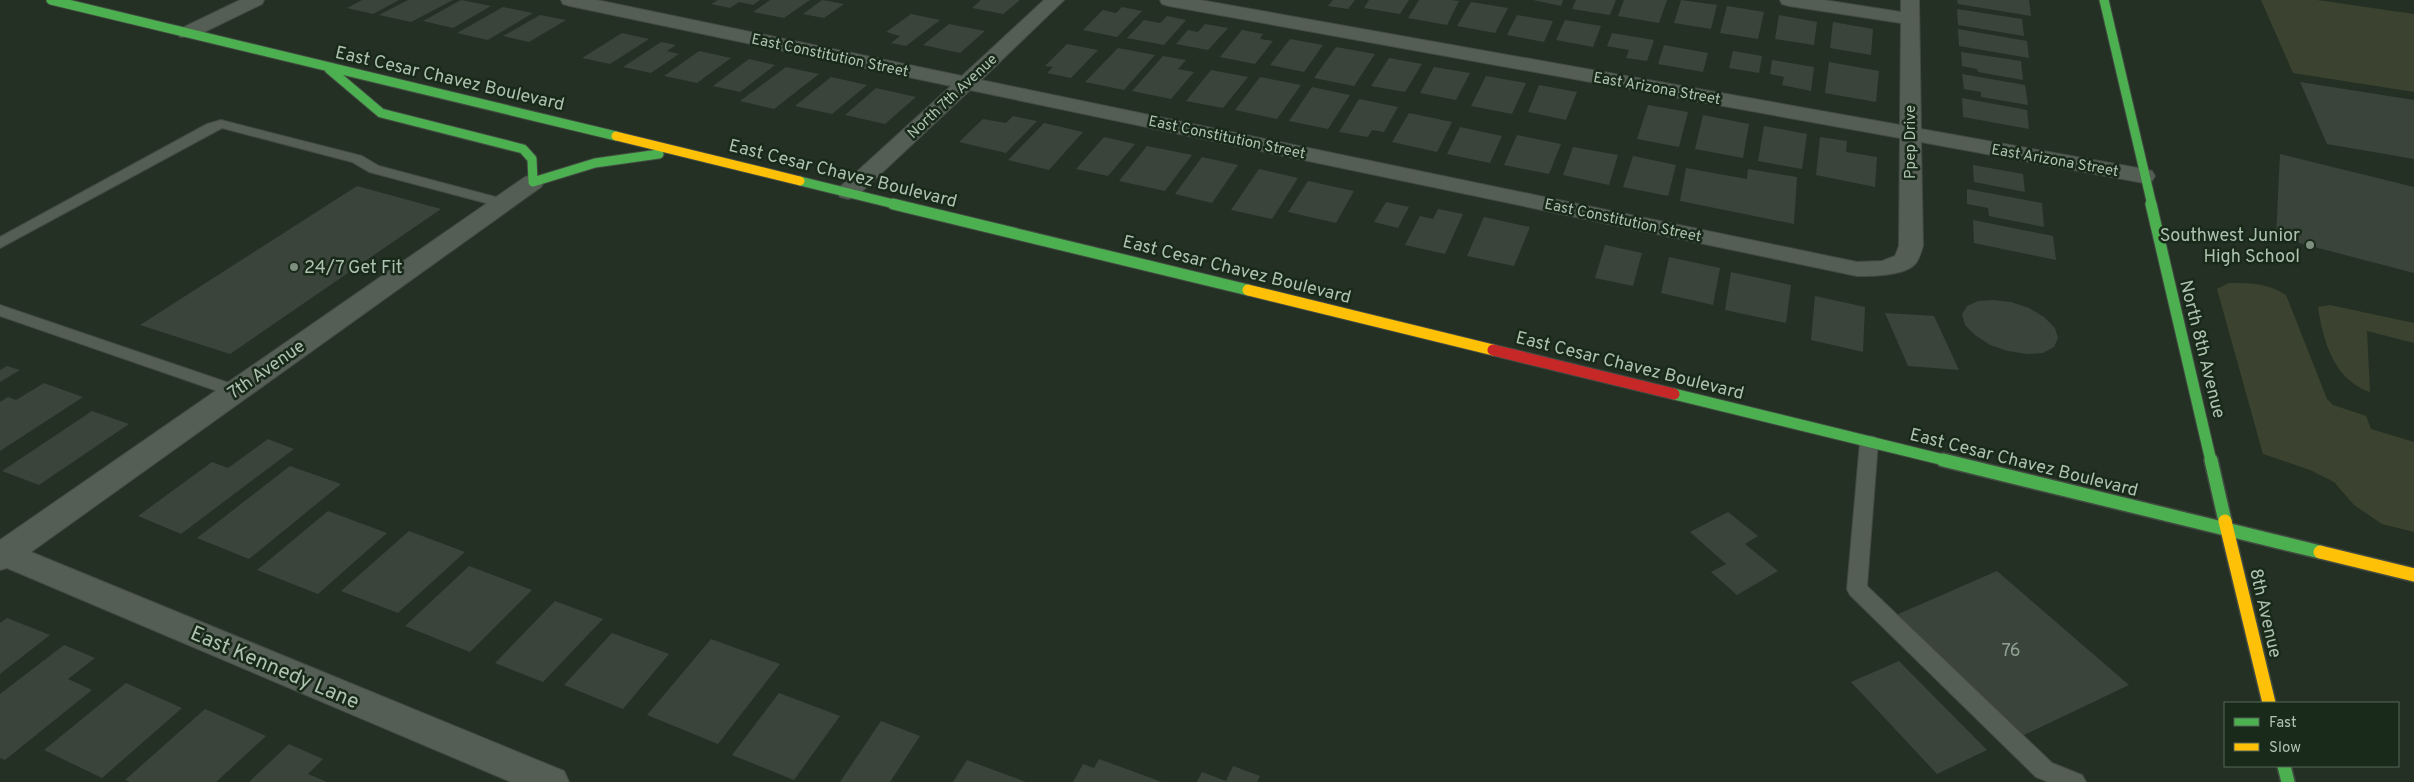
<svg xmlns="http://www.w3.org/2000/svg" width="2414" height="782" font-family="Overpass,sans-serif">
<style>
.green{fill:#3b422f}
.building{fill:#3a443a}
.lines{fill:none;stroke-linecap:round;stroke-linejoin:round}
.lane-casing{stroke:#424a42;stroke-width:2}
.street-casing{stroke:#424a42;stroke-width:2}
.fast-far2-casing{stroke:#424a42;stroke-width:11}
.fast-far1-casing{stroke:#424a42;stroke-width:13}
.fast-casing{stroke:#424a42;stroke-width:16}
.slow-far2-casing{stroke:#424a42;stroke-width:11}
.slow-far1-casing{stroke:#424a42;stroke-width:13}
.slow-casing{stroke:#424a42;stroke-width:16}
.jam-casing{stroke:#424a42;stroke-width:13}
.lane{fill:#555e55;fill-rule:evenodd}
.street{fill:#555e55;fill-rule:evenodd}
.fast-far2{stroke:#4caf50;stroke-width:9}
.fast-far1{stroke:#4caf50;stroke-width:11}
.fast{stroke:#4caf50;stroke-width:13}
.slow-far2{stroke:#ffc107;stroke-width:9}
.slow-far1{stroke:#ffc107;stroke-width:11}
.slow{stroke:#ffc107;stroke-width:13}
.jam{stroke:#c62828;stroke-width:11}
.poi-dot{fill:#7e8f7f;stroke:#19291a;stroke-width:2}
.labels{text-anchor:middle;stroke-width:5;stroke-linejoin:round;paint-order:stroke}
.far-street-label{font-size:15px;fill:#aec2b0;stroke:#19291a}
.street-label{font-size:18px;fill:#aec2b0;stroke:#19291a}
.poi-label{font-size:18px;fill:#aec2b0;stroke:#19291a;text-anchor:end}
.near-number-label{font-size:18px;fill:#91a292}
.near-street-label{font-size:21px;fill:#aec2b0;stroke:#19291a}
</style>
<rect width="100%" height="100%" fill="#253025"/>
<path class="green" d="M2261,0H2317L2414,14V92L2293,73Z
M2229,283C2250,283 2268,283 2286,295L2327,399L2333,405L2366,416L2371,429L2414,442V532L2382,524L2354,505L2334,482L2310,470L2263,454L2217,289Z
M2330,305L2414,323V343L2367,331L2370,392C2334,380 2323,341 2318,307Z"/>
<path class="building" d="M362,0H399L373,14L347,8Z
M408,0H453L411,22L379,15Z
M461,0L491,6L453,28L423,21Z
M718,0H760L753,5L739,2L730,8L711,4Z
M770,0H810L784,18L753,12Z
M822,0L844,4L824,18L803,14Z
M981,0H1020L1003,14L972,8Z
M1333,0H1355L1348,9L1328,6Z
M1369,0H1409L1400,14L1364,8Z
M1419,0H1451L1459,1L1447,25L1408,18Z
M1533,0H1563L1561,6Z
M1576,0H1616L1610,15L1572,9Z
M1624,0H1667L1659,23L1618,16Z
M1681,0L1717,5L1711,29L1674,23Z
M1957,0H2029L2031,16L1958,4Z
M1471,2L1508,8L1495,33L1457,26Z
M1727,6L1764,12L1758,39L1720,33Z
M503,7L533,13L488,40L457,33Z
M1122,7L1142,11L1117,37L1083,30L1103,10L1116,13Z
M1957,9L2022,19L2024,36L1958,25Z
M911,14L940,20L906,46L891,43L900,36L886,32Z
M540,15L566,20L529,42L503,36Z
M1517,15L1553,21L1544,42L1507,35Z
M1779,15L1817,22L1814,45L1775,39Z
M1167,16L1186,20L1164,45L1127,38L1144,20L1160,23Z
M1565,20L1601,26L1593,47L1556,40Z
M1833,22L1873,29L1871,55L1830,48Z
M949,24L985,31L960,53L923,45Z
M1205,24L1228,28L1208,50L1176,44L1188,30L1198,32Z
M1958,29L2027,41L2029,58L1959,46Z
M1242,30L1263,34L1260,39L1273,41L1255,64L1220,57Z
M622,33L649,39L610,64L582,58Z
M1612,33L1654,40L1647,61L1626,58L1629,50L1607,46Z
M1290,39L1323,45L1304,72L1270,65Z
M661,42L676,45L667,51L679,54L651,73L623,67Z
M1067,44L1098,50L1071,78L1047,73L1053,67L1045,66Z
M1664,45L1708,53L1703,72L1658,64Z
M1336,47L1375,54L1354,86L1314,78Z
M1118,48L1155,55L1124,90L1085,82Z
M699,51L731,58L697,83L664,76Z
M1733,51L1762,56L1759,73L1729,68Z
M1961,52L2021,61L2023,80L1978,72L1977,69L1962,66Z
M1163,56L1186,60L1178,69L1194,72L1171,99L1132,91Z
M1389,58L1422,64L1405,92L1371,86Z
M749,59L775,65L740,92L713,86Z
M1772,60L1814,67L1811,91L1782,85L1784,77L1770,74Z
M1829,62L1879,71L1876,102L1825,93Z
M786,67L819,74L774,109L740,101Z
M1434,67L1470,73L1456,100L1420,93Z
M1211,70L1248,77L1223,108L1186,101Z
M1962,74L2025,85L2028,105L1981,97V92L1964,89Z
M1486,76L1526,83L1512,114L1471,106Z
M831,77L867,85L832,114L795,106Z
M1260,77L1301,85L1277,119L1235,110Z
M2300,82L2414,100V159L2327,144Z
M1539,85L1577,92L1566,120L1528,112Z
M1312,87L1350,95L1328,129L1289,121Z
M876,88L916,97L885,124L845,115Z
M1962,98L2027,110L2029,129L1963,117Z
M1359,99L1398,107L1384,132L1372,130L1368,137L1339,132Z
M1648,105L1688,112L1679,147L1637,139Z
M1409,113L1452,122L1437,152L1392,142Z
M1703,115L1749,124L1743,158L1695,149Z
M1013,116L1037,121L1006,153L959,142L983,119L1006,123Z
M1044,123L1083,132L1049,170L1008,160Z
M1764,126L1807,134L1802,169L1758,161Z
M1460,127L1502,136L1490,163L1447,154Z
M1517,135L1561,144L1549,174L1504,165Z
M1104,137L1135,144L1108,176L1076,169Z
M1820,137L1847,141L1846,152L1877,157L1875,187L1816,175Z
M1147,146L1192,155L1165,191L1119,181Z
M1573,147L1618,155L1609,185L1563,175Z
M2280,154L2414,187V273L2276,237Z
M1633,156L1676,165L1668,196L1623,187Z
M1202,157L1238,165L1212,203L1175,194Z
M1973,165L2023,174L2025,192L1974,182Z
M1686,168L1747,179L1748,169L1797,177L1794,224L1680,201Z
M1259,169L1298,178L1272,219L1231,210Z
M1308,181L1354,191L1336,223L1288,212Z
M357,186L441,209L230,354L140,325Z
M1967,189L2042,203L2044,227L1989,216L1988,208L1967,204Z
M1386,202L1409,207L1398,228L1374,222Z
M1438,209L1463,214L1445,254L1405,245L1420,216L1433,219Z
M1484,217L1530,227L1514,266L1467,256Z
M1973,220L2053,236L2056,260L1974,243Z
M1605,245L1642,253L1633,286L1595,278Z
M1669,257L1720,268L1713,305L1661,293Z
M1731,272L1791,285L1786,323L1725,310Z
M1815,296L1865,307L1863,352L1811,340Z
M1993,300L2011,302L2029,308L2044,317L2055,328L2058,338L2054,347L2043,353L2027,354L2008,351L1990,345L1975,335L1965,325L1962,314L1967,306L1978,301Z
M1885,313L1934,316L1959,370L1908,366Z
M7,366L20,370L0,382V370Z
M44,383L83,397L0,451V402L8,397L16,400Z
M92,411L129,424L39,485L2,471Z
M268,439L294,449L181,534L138,516L212,462L228,468Z
M290,466L341,484L249,559L197,538Z
M328,511L387,533L318,594L257,570Z
M1728,512L1758,536L1745,544L1778,571L1737,595L1711,572L1726,564L1690,532Z
M409,531L465,552L398,613L341,591Z
M469,566L532,590L470,652L405,626Z
M1997,571L2129,685L2024,735L1896,615Z
M555,601L603,619L543,682L495,663Z
M7,618L50,635L0,674V623Z
M612,633L669,654L623,709L564,685Z
M711,639L780,664L718,744L647,715Z
M64,645L95,658L68,679L92,690L5,760L0,758V694Z
M1899,661L1987,750L1937,774L1851,682Z
M126,683L182,708L102,778L44,750Z
M779,693L840,716L794,780L732,755Z
M205,709L266,736L216,782H130L125,780Z
M881,721L920,736L890,782H840Z
M289,744L323,759L308,774L327,782H249Z
M1099,759L1162,782H1073L1083,764L1094,768Z
M967,760L1026,782H953Z
M1233,766L1260,776L1257,782H1197L1202,772L1226,781Z"/>
<g class="lines">
<g class="lane-casing">
<path id="lane" d="M221,120L362,156L379,166L507,200L509,203L507,206H497L369,172L352,162L222,128L0,248V237L207,124Z
M0,305L241,387L244,391L241,395H229L0,316Z
M1869,436L1875,437L1878,442L1867,586L2052,763L2082,775L2086,782H2048L2036,777L1850,595L1847,589L1860,442L1863,437Z"/>
</g>
<g class="street-casing">
<path id="street" d="M240,0H264L262,4L194,37H180L177,33L180,29Z
M561,0H597L962,76L1044,0H1064L981,80L1857,262L1882,261L1895,256L1899,246L1900,138L1169,6L1162,4L1160,0H1200L1900,125L1901,23L1789,6L1782,4L1780,0H1824L1901,12V0H1919L1921,129L2144,169L2152,171L2155,176L2152,181L2144,183L1921,142L1923,246C1921,252 1919,260 1915,264C1904,276 1872,276 1857,276L970,90L856,197L848,199L840,197L837,192L840,187L951,86L570,6L563,4Z
M533,175L541,177L544,182L541,187L31,552L564,771L569,782H511L7,568L0,570V540L525,177Z"/>
</g>
<g class="fast-far2-casing">
<path id="fast-far2" d="M51,0L616,136
M2104,0L2152,205
M329,69L381,113L523,149L532,159L533,182L595,163L659,154
M800,181L898,205"/>
</g>
<g class="fast-far1-casing">
<path id="fast-far1" d="M893,204L1248,290
M2151,204L2211,461
M1674,394L1948,461"/>
</g>
<g class="fast-casing">
<path id="fast" d="M1943,460L2320,552
M2211,460L2225,521
M2284,766L2288,782"/>
</g>
<g class="slow-far2-casing">
<path id="slow-far2" d="M616,136L800,181"/>
</g>
<g class="slow-far1-casing">
<path id="slow-far1" d="M1248,290L1493,350"/>
</g>
<g class="slow-casing">
<path id="slow" d="M2225,521L2269,703
M2320,552L2414,575"/>
</g>
<g class="jam-casing">
<path id="jam" d="M1493,350L1674,394"/>
</g>
<use href="#lane" class="lane"/>
<use href="#street" class="street"/>
<use href="#fast-far2" class="fast-far2"/>
<use href="#fast-far1" class="fast-far1"/>
<use href="#fast" class="fast"/>
<use href="#slow-far2" class="slow-far2"/>
<use href="#slow-far1" class="slow-far1"/>
<use href="#slow" class="slow"/>
<use href="#jam" class="jam"/>
</g>
<g class="poi-dot">
<circle cx="2310" cy="245" r="5"/>
<circle cx="294" cy="267" r="5"/>
</g>
<g class="labels">
<g class="far-street-label">
<text transform="translate(830 55) rotate(12)" y="5">East Constitution Street</text>
<text transform="translate(1657 88) rotate(10)" y="5">East Arizona Street</text>
<text transform="translate(952 96) rotate(-43)" y="5">North 7th Avenue</text>
<text transform="translate(1227 137) rotate(12)" y="5">East Constitution Street</text>
<text transform="translate(1910 142) rotate(-90)" y="5">Ppep Drive</text>
<text transform="translate(2055 160) rotate(10)" y="5">East Arizona Street</text>
<text transform="translate(1623 220) rotate(12)" y="5">East Constitution Street</text>
</g>
<g class="street-label">
<text transform="translate(450 78) rotate(13)" y="6">East Cesar Chavez Boulevard</text>
<text transform="translate(843 173) rotate(14)" y="6">East Cesar Chavez Boulevard</text>
<text transform="translate(1237 269) rotate(14)" y="6">East Cesar Chavez Boulevard</text>
<text transform="translate(2203 349) rotate(76)" y="6">North 8th Avenue</text>
<text transform="translate(1630 365) rotate(14)" y="6">East Cesar Chavez Boulevard</text>
<text transform="translate(266 369) rotate(-35)" y="6">7th Avenue</text>
<text transform="translate(2024 462) rotate(14)" y="6">East Cesar Chavez Boulevard</text>
<text transform="translate(2266 613) rotate(77)" y="6">8th Avenue</text>
</g>
<g class="poi-label">
<text x="2300" y="241">Southwest Junior<tspan x="2300" dy="21">High School</tspan></text>
<text x="304" y="273" text-anchor="start">24/7 Get Fit</text>
</g>
<g class="near-number-label">
<text x="2011" y="656">76</text>
</g>
<g class="near-street-label">
<text transform="translate(275 667) rotate(23)" y="7">East Kennedy Lane</text>
</g>
</g>
<rect x="2224" y="702" width="175" height="65" fill="#19291a" stroke="#556656"/>
<rect x="2234" y="718" width="25" height="8" fill="#4caf50" stroke="#556656"/>
<text x="2269" y="727" font-size="15" fill="#aec2b0">Fast</text>
<rect x="2234" y="743" width="25" height="8" fill="#ffc107" stroke="#556656"/>
<text x="2269" y="752" font-size="15" fill="#aec2b0">Slow</text>
</svg>
